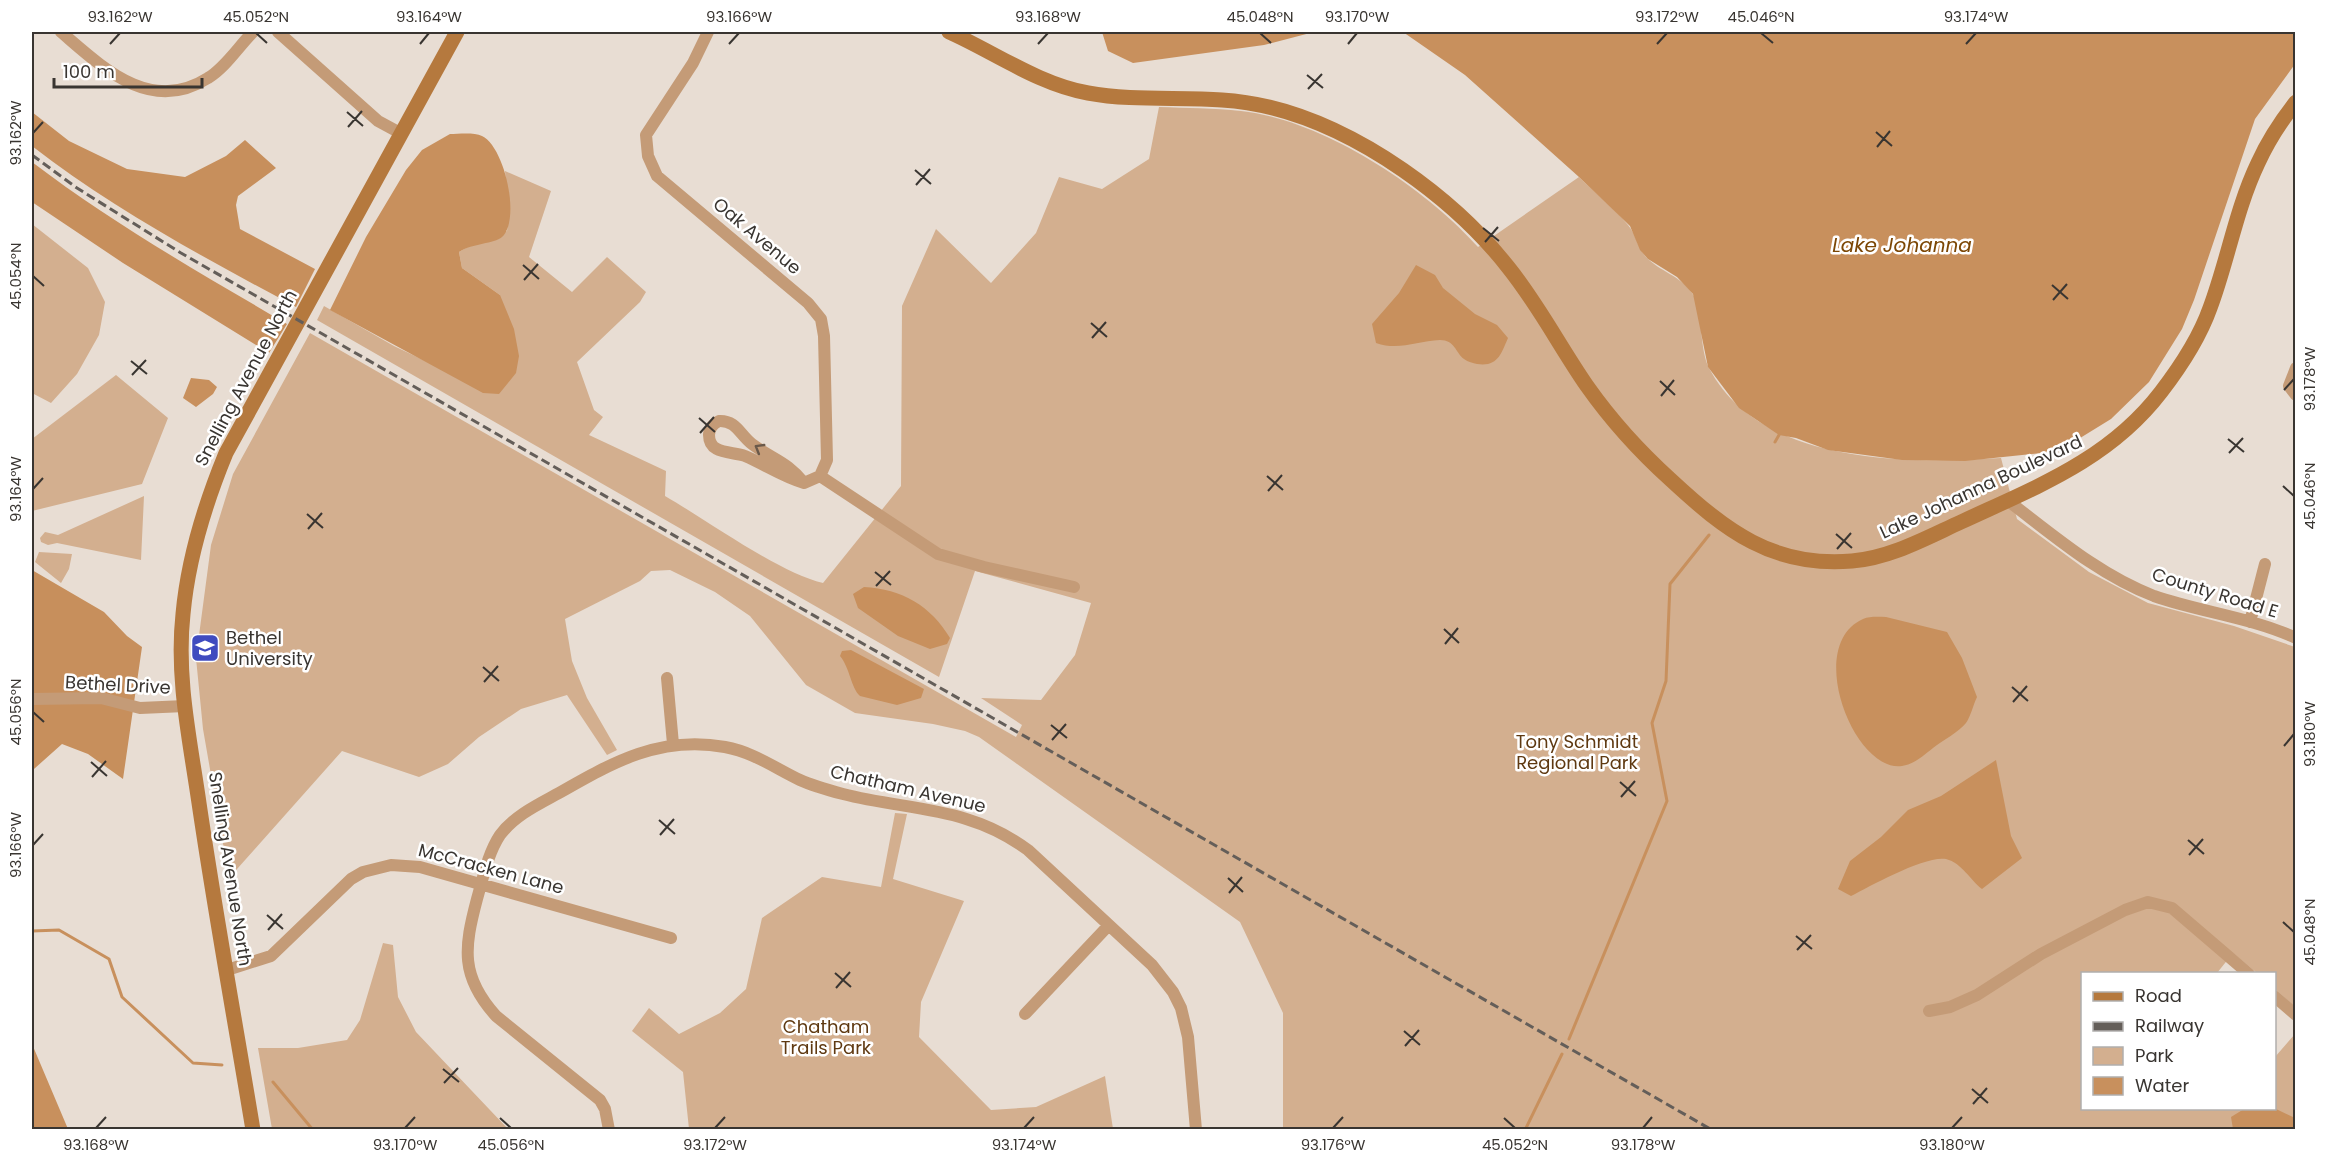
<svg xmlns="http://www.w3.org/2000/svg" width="2327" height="1161" font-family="Poppins,sans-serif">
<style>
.green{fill:#d3af8f}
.forest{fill:#c78f5c}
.water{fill:#c8905d}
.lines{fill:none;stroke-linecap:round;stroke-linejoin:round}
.stream{stroke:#c8905d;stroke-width:3}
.street{stroke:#c49b77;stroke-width:12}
.secondary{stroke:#b5793e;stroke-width:15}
.rail{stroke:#645e59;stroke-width:3;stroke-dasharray:9 4.5;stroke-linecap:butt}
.oneway{stroke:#6a594a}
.ticks{fill:none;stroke:#393531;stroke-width:2}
.labels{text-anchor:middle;stroke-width:5;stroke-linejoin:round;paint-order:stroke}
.street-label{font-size:18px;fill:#393531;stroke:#fff}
.poi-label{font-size:18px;fill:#393531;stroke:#fff;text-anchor:start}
.park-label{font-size:18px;fill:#5f3911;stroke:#fff}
.water-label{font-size:20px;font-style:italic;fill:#7c4705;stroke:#fff}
.neatline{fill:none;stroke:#393531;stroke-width:2}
.ticks-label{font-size:15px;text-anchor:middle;fill:#393531}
</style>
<rect width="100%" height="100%" fill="#e8ddd3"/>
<path class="green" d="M1159,107C1186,108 1214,108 1241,111C1323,120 1424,187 1478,247L1579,177C1595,193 1614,208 1628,225C1636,234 1637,247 1646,257C1659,271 1681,276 1692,293C1703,308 1699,349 1709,368C1760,465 1906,464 2001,458L2017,519L2089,572L2148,603L2234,626L2295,647V1007L2275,989L2274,974L2257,973L2233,953L2217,973L2082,974V1108H2274L2275,1057L2295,1034V1129H1283V1013L1240,922L979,737L965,731L933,724L855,713L806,685L750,616L715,592L670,570L651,571L640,581L565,619L572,661L587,698L617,750L607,755L567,695L521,709L479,737L448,764L419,777L342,751L229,878L203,729L196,658L211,545L233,474L310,333L1016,737L1022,725L981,698L1041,700L1075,655L1091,603L975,571L939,677L317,320L324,306L394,346L438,367L500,295L462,268L459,252L471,245L507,231L509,216L505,171L551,191L529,257L572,292L607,257L646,292L640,302L577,362L594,410L603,417L589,435L666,471L665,496C707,520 779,573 823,583L901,486L902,306L936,229L991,283L1036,233L1059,177L1102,189L1149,159Z
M32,224L88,268L105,302L99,335L77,374L51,403L32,393Z
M116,375L168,418L142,484L32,511V439Z
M144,496L141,560L57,543L48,545L41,542L40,538L45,532L58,535Z
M39,552L72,554L69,569L61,583L35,562Z
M895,813L907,814L893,879L964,901L921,1002L919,1037L991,1110L1036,1107L1105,1076L1113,1129H689L683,1072L632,1031L649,1008L679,1034L720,1013L746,989L762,918L822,877L881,887Z
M383,943L393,945L398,997L416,1032L508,1129H272L258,1048H298L347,1040L360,1020Z"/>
<path class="forest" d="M32,112L69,141L127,169L185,177L226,156L245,140L276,168L238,196L236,205L240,229L315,269L296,307C205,258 113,209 32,146Z
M32,162C112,223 200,273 287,324L269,353L123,263L32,202Z
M32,570L104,612L127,636L142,647L123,779L88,754L62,744L34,769L32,768Z"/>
<path class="water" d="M1102,32H1314L1264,45L1133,63L1108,51Z
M1403,32H2295V64L2255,119L2194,300L2182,329L2149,382L2111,419L2072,443L2042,453L1965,461L1902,460L1828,450L1796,438L1779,435L1739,408L1708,367L1693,294L1677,277L1648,259L1640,250L1630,226L1579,177L1465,75Z
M450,134C458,134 474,132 482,136C505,147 521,220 502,237C494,244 473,243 459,252L462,268L500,295L514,329L519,356L516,373L499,394L483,393L330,310L366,237L406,170L422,150Z
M1416,265L1435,275L1443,288L1475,314L1497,325L1508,338C1501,354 1498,367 1477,364C1473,363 1468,362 1464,359C1455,352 1455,340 1440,340C1417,341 1399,351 1376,343L1372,324L1399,293Z
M191,378L209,380L217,387L213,394L196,407L183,398Z
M864,587C902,589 931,606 950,638L947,644L930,649L898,636L858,608L853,594Z
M1886,617L1947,632L1962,658L1977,697C1973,705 1971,716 1966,723C1959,732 1943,740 1933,748C1924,755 1915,764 1902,766C1854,773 1804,645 1863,619C1870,616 1879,617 1886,617Z
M851,650L924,689L921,698L897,705L860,696C851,688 850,668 840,656L842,651Z
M1996,760L2011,836L2022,858L1982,889C1970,880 1962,863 1946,859C1926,855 1870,886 1851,896L1838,889L1850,861L1881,837L1908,810L1941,796Z
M32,1044L68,1129H32Z
M2274,1108L2295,1118V1129H2233L2231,1117L2244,1109Z"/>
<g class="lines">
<path class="stream" d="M1775,442L1779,435
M32,931L59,930L109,959L122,997L193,1063L222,1065
M1569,1039L1667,801L1652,723L1666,681L1670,584L1709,535
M273,1082L313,1130
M1525,1130L1562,1054"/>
<path class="street" d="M61,32C102,67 150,115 208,78C225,68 239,46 253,32
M278,32L378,121L402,134
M708,32L693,63L646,135L648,156L657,176L808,303L821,319L824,336L827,460L820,476L804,483C783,477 766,465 745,456C732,451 709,455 709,435C709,428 713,424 719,421C736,420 740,435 752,444C772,459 788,462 804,483
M2296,368L2289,386L2296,395
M820,476L938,554L984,567L1074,587
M2007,500C2053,535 2099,575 2154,596C2200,612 2250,617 2296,638
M2250,622L2265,564
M667,678L673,744
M32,699L101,698L140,708L185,706
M227,970L271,956L351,879L363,872L391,865L420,867L671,938
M2274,996L2296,1015
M1929,1011L1950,1007L1977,995L2041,954L2125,910L2148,902L2172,908L2249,974
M1025,1014L1109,925
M609,1130L605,1109L600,1100L496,1016C460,976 464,948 477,899C483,878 488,853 500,835C515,815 539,804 559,793C613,762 661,735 725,747C753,752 775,768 800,780C813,786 828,790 843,794C910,811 969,806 1028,850L1152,965L1173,992L1181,1008L1188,1037L1196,1130"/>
<path class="secondary" d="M949,32C994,52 1038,84 1088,93C1131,101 1178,97 1222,100C1288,104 1349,133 1403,170C1442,197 1479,230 1508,267C1538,304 1560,347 1587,386C1611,420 1640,452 1671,480C1725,530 1773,568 1852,561C1890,558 1926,538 1961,522C2036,487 2109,460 2161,392C2181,366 2199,339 2210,308C2228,260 2236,209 2258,163C2268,141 2281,121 2296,102
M253,1130C235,1021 215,912 199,803C190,740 176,678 183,614C188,559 205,504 226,453L457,32"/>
<path class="rail" d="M32,155L77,188L181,253L1712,1130"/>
</g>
<defs><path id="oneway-chevron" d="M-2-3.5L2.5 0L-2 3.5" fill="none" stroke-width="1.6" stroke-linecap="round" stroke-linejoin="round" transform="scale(1.5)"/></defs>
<use class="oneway" href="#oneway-chevron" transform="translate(759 448) rotate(-149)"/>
<path class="ticks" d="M256,33L267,43M1260,33L1271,43M1761,33L1773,43M110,44L120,33M420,44L429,33M729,44L739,33M1038,44L1048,33M1348,44L1357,33M1657,44L1667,33M1966,44L1976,33M1307,75L1323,88M1308,89L1322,74M347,112L363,126M348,127L362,111M1876,132L1892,146M33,133L43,122M1877,147L1890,131M915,170L931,184M916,185L930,169M1483,228L1499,241M1485,242L1498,227M523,265L539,279M33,276L44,286M524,280L538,264M2052,285L2068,299M2053,300L2067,284M1091,323L1107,337M1092,338L1106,322M131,361L147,374M132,375L146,360M1660,381L1675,395M2284,390L2294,379M1661,396L1674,380M699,418L715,432M700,433L714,417M2228,439L2244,452M2229,453L2243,438M1267,476L1283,490M2283,486L2294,496M33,489L43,478M1268,491L1282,475M307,514L323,528M308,529L322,513M1836,534L1852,548M1837,549L1851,533M875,572L891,585M876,586L890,571M1444,629L1459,643M1445,644L1458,628M483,667L499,681M484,682L498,666M2012,687L2028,701M2013,702L2027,686M33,712L44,722M1051,725L1067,738M1052,740L1066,724M2284,746L2294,734M91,762L107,776M92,777L106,761M1620,782L1636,796M1621,797L1635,781M659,820L675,834M660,835L674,819M2188,840L2204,854M33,845L43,834M2189,855L2203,839M1228,878L1243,892M1229,893L1242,877M267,915L283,929M2283,922L2294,932M268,930L282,914M1796,936L1812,949M1797,950L1811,935M835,973L851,987M836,988L850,972M1404,1031L1420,1045M1405,1046L1419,1030M443,1069L459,1082M444,1083L458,1068M1972,1089L1988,1103M1973,1104L1987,1088M500,1118L511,1128M1504,1118L1515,1128M96,1128L106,1117M405,1128L415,1117M715,1128L725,1117M1024,1128L1034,1117M1333,1128L1343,1117M1643,1128L1652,1117M1952,1128L1962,1117"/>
<defs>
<g id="university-square" transform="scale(1.5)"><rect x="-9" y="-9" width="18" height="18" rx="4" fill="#3f4bbf" stroke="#fff"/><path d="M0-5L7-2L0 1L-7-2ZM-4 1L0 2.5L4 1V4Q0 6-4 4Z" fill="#fff"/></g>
</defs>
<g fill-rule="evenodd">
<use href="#university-square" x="205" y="648"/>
</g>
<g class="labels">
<g class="street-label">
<text transform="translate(757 236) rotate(40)" y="6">Oak Avenue</text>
<text transform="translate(246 378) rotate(-62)" y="6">Snelling Avenue North</text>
<text transform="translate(1981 487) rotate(-25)" y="6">Lake Johanna Boulevard</text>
<text transform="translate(2215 593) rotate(17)" y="6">County Road E</text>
<text transform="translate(118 685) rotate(3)" y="6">Bethel Drive</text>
<text transform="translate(908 789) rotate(13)" y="6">Chatham Avenue</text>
<text transform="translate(230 869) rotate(81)" y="6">Snelling Avenue North</text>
<text transform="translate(491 869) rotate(15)" y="6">McCracken Lane</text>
</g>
<g class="poi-label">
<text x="226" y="644">Bethel<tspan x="226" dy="21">University</tspan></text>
</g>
<g class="park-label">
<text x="1577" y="748">Tony Schmidt<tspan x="1577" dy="21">Regional Park</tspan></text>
<text x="826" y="1033">Chatham<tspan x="826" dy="21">Trails Park</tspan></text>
</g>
<g class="water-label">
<text x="1902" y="252">Lake Johanna</text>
</g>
</g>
<rect width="2327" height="1161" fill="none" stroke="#ffffff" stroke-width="66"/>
<rect x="2081" y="972" width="195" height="138" fill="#ffffff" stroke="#b0aead" stroke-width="1.5"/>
<rect x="2093" y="992" width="30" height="9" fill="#b5793e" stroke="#b0aead" stroke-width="1.5"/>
<text x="2135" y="1002" font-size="18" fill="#393531">Road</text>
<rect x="2093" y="1022" width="30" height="9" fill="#645e59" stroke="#b0aead" stroke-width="1.5"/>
<text x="2135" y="1032" font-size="18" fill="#393531">Railway</text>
<rect x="2093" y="1047" width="30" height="18" fill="#d3af8f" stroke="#b0aead" stroke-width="1.5"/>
<text x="2135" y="1062" font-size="18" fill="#393531">Park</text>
<rect x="2093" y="1077" width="30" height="18" fill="#c8905d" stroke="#b0aead" stroke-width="1.5"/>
<text x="2135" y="1092" font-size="18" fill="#393531">Water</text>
<path d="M54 78v9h148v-9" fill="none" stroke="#393531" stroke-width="3"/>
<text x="63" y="78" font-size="18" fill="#393531" stroke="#ffffff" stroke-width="4.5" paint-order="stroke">100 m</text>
<rect x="33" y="33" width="2261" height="1095" class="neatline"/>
<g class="ticks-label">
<text x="120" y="22">93.162°W</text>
<text x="256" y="22">45.052°N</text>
<text x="429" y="22">93.164°W</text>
<text x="739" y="22">93.166°W</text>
<text x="1048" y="22">93.168°W</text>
<text x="1260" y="22">45.048°N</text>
<text x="1357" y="22">93.170°W</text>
<text x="1667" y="22">93.172°W</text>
<text x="1761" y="22">45.046°N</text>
<text x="1976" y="22">93.174°W</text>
<text transform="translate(16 133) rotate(-90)" y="5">93.162°W</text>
<text transform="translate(16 276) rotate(-90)" y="5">45.054°N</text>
<text transform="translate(2310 379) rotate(-90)" y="5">93.178°W</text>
<text transform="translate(16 489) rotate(-90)" y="5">93.164°W</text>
<text transform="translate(2310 496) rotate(-90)" y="5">45.046°N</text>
<text transform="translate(16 712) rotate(-90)" y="5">45.056°N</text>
<text transform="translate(2310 734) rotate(-90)" y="5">93.180°W</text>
<text transform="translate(16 845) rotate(-90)" y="5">93.166°W</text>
<text transform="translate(2310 932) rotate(-90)" y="5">45.048°N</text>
<text x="96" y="1150">93.168°W</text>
<text x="405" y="1150">93.170°W</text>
<text x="511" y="1150">45.056°N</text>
<text x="715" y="1150">93.172°W</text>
<text x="1024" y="1150">93.174°W</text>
<text x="1333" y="1150">93.176°W</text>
<text x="1515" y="1150">45.052°N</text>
<text x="1643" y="1150">93.178°W</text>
<text x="1952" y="1150">93.180°W</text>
</g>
</svg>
